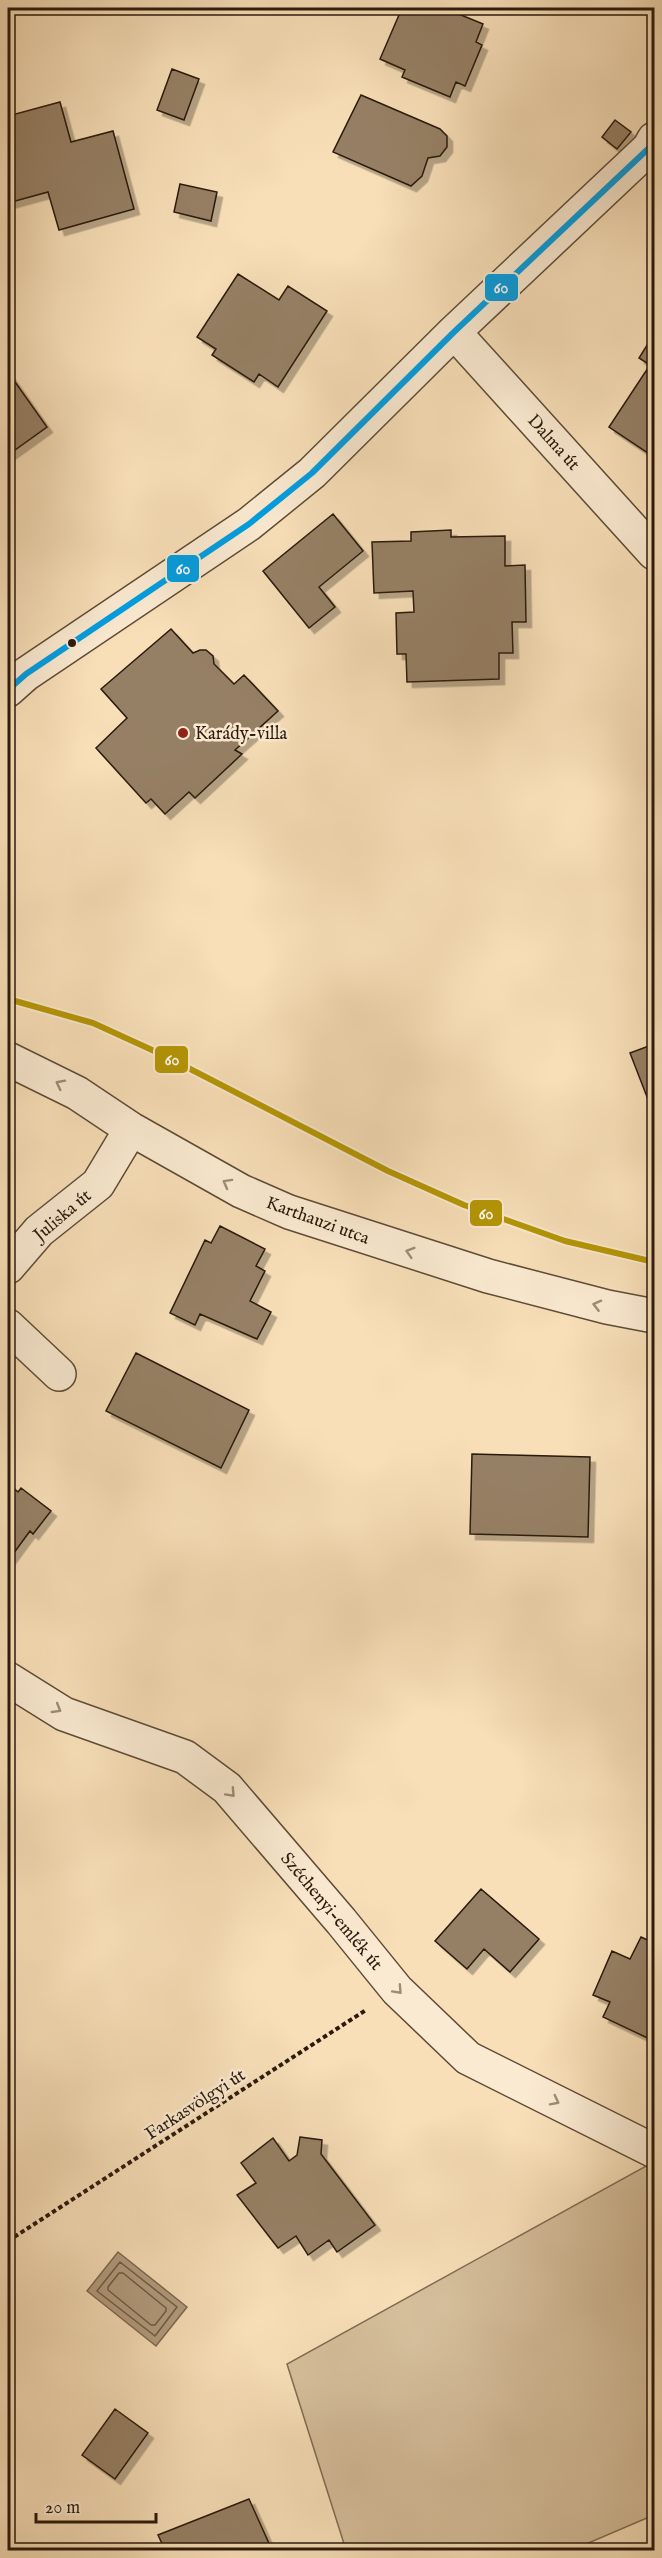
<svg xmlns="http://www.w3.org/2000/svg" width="662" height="2558" font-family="'IM FELL English',serif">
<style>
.green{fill:#d5be9b;stroke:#806c54;stroke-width:1.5}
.water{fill:#b29c7e;stroke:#7c6850;stroke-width:1.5}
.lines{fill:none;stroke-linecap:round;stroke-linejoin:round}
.shore{stroke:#6e5b45;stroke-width:1.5}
.building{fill:#968065;stroke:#2b1a0c;stroke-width:1.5;filter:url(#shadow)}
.minor-casing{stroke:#5e4b37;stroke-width:36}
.path{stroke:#2b1a0c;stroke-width:4;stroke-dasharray:4.5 3;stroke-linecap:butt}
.minor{stroke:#faead1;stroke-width:33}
.bus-1-casing{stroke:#faead1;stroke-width:10}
.bus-1{stroke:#009ee3;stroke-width:6}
.tram-1-casing{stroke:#faead1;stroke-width:10}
.tram-1{stroke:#b59604;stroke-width:6}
.oneway{stroke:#9d8c78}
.bus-dot{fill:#2b1a0c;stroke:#faead1;stroke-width:2}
.poi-dot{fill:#8f2418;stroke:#faead1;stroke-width:2}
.labels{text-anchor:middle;stroke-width:5;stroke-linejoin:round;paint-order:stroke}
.street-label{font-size:18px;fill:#2b1a0c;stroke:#faead1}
.poi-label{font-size:18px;fill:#2b1a0c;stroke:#faead1;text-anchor:start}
.line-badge{stroke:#faead1;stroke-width:2}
.badge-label{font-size:16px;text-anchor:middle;font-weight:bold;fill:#fff}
</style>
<defs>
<filter id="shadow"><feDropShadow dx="5.5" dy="5.5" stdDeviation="0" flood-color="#0004"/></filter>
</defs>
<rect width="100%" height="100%" fill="#f8dfb8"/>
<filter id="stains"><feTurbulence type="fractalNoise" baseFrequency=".00333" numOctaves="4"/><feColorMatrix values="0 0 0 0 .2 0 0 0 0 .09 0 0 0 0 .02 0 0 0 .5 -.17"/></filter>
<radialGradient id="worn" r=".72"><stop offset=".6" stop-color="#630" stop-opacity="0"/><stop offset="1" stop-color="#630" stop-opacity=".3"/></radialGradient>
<path class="green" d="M646,2166L654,2171V2515L572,2550H437L436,2548L430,2550H346L287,2364Z"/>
<path class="water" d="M118,2252L187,2307L156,2346L87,2291Z"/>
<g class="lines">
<path class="shore" d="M120,2262L177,2307L155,2336L97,2291Z
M119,2273H123L166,2308V2311L155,2325H151L108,2290V2287Z"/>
</g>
<path class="building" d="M402,8H427L433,10L434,8H444L483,24L476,42L482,45L465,86L456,82L450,97L402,77L405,70L380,59Z
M172,69L199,79L184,120L157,110Z
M361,95L440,129L447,136V147L440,156L428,158L422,176L411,186L333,152Z
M60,102L71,142L113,131L134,209L59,230L48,192L8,203V116Z
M615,120L631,132L617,149L602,137Z
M180,184L217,192L211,221L174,212Z
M238,274L279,300L288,286L327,311L278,387L259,374L254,382L212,355L216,349L197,337Z
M654,334V457L609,427L650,365L639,358Z
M8,372L47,427L8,455Z
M333,514L363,551L319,587L335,607L309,628L263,571Z
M451,530V537L505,536V566L525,565L526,622H512L513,653H499V679L407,682L406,654H397L396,613L414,612L413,591L374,593L372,542L411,541V532Z
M171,629L193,653L200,650H206L213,656L214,664L234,684L244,675L278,711L235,750L242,754L195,798L189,792L165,814L151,799L146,803L96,748L127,718L101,689Z
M654,1044V1115L630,1053Z
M220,1226L265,1249L256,1266L265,1271L250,1301L271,1312L257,1339L200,1314L195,1325L170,1313L205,1240L211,1243Z
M136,1353L249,1410L221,1468L106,1411Z
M472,1454L590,1457L588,1537L470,1534Z
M8,1483L18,1492L21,1488L51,1511L33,1534L30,1531L8,1561Z
M481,1889L539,1939L510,1972L484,1949L467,1969L435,1941Z
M641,1937L654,1943V2041L603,2017L610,2002L593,1995L612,1951L630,1959Z
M300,2137L322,2140L321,2154L375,2225L337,2252L329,2240L308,2255L296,2236L278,2248L237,2195L256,2183L241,2163L273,2138L289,2161L297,2155Z
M115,2409L148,2433L115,2479L82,2455Z
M249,2499L272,2550H165L158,2535Z"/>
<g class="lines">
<g class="minor-casing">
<path id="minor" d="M454,332L654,553
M8,690L26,674L249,524L312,473L454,332L649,148L654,139
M8,1059L77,1093L131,1129L241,1191L289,1212L488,1276L607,1307L654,1316
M8,1267L39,1231L98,1184L131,1129
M8,1326L59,1374
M8,1679L64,1714L185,1757L227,1788L341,1921L397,1990L468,2058L654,2151"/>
</g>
<path class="path" d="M8,2241L366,2010"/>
<use href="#minor" class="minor"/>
<g class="bus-1-casing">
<path id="bus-1" d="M8,690L26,674L249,524L312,473L454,332L649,148L654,139"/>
</g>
<use href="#bus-1" class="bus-1"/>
<g class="tram-1-casing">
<path id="tram-1" d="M8,999L93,1023L163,1055L388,1171L464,1205L565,1241L654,1262"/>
</g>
<use href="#tram-1" class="tram-1"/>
</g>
<defs><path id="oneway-chevron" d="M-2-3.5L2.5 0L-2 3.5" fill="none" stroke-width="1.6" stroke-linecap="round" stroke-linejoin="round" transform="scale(1.5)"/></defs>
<g class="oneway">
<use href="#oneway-chevron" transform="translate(60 1084) rotate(-153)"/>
<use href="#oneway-chevron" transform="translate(227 1183) rotate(-151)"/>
<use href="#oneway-chevron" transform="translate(410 1252) rotate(-163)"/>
<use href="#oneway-chevron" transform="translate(597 1305) rotate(-166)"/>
<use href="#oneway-chevron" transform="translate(57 1709) rotate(31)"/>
<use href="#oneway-chevron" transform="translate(231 1793) rotate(47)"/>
<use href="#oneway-chevron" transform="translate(398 1990) rotate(47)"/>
<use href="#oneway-chevron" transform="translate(555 2101) rotate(27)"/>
</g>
<circle class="bus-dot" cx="72" cy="643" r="5"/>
<circle class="poi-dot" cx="183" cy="733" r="6"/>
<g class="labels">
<g class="street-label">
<text transform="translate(554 442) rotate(48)" y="6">Dalma út</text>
<text transform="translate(62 1215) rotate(-40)" y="6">Juliska út</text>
<text transform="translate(318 1220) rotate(20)" y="6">Karthauzi utca</text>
<text transform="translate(332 1911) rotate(50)" y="6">Széchenyi-emlék út</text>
<text transform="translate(195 2104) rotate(-33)" y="6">Farkasvölgyi út</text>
</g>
<g class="poi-label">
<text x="195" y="739">Karády-villa</text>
</g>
</g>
<g class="line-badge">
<rect x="484" y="273" width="35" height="29" rx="6" fill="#009ee3"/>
<rect x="166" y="554" width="34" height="29" rx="6" fill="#009ee3"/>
<rect x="154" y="1045" width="35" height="29" rx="6" fill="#b59604"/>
<rect x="469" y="1199" width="34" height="28" rx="6" fill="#b59604"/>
</g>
<g class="badge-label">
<text x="501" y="293">60</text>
<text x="183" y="574">60</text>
<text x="172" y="1065">60</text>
<text x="486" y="1219">60</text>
</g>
<rect width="662" height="2558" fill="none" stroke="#f8dfb8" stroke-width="30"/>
<rect x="9" y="9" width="644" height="2540" fill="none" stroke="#2b1a0c" stroke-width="3"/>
<rect x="15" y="15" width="632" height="2528" fill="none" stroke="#2b1a0c" stroke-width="1.5"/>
<path d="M36 2513v9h120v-9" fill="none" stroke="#2b1a0c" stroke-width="3"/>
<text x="45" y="2513" font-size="18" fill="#2b1a0c" stroke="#faead1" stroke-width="4.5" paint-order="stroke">20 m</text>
<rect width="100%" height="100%" filter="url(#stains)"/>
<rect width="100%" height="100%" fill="url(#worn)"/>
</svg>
